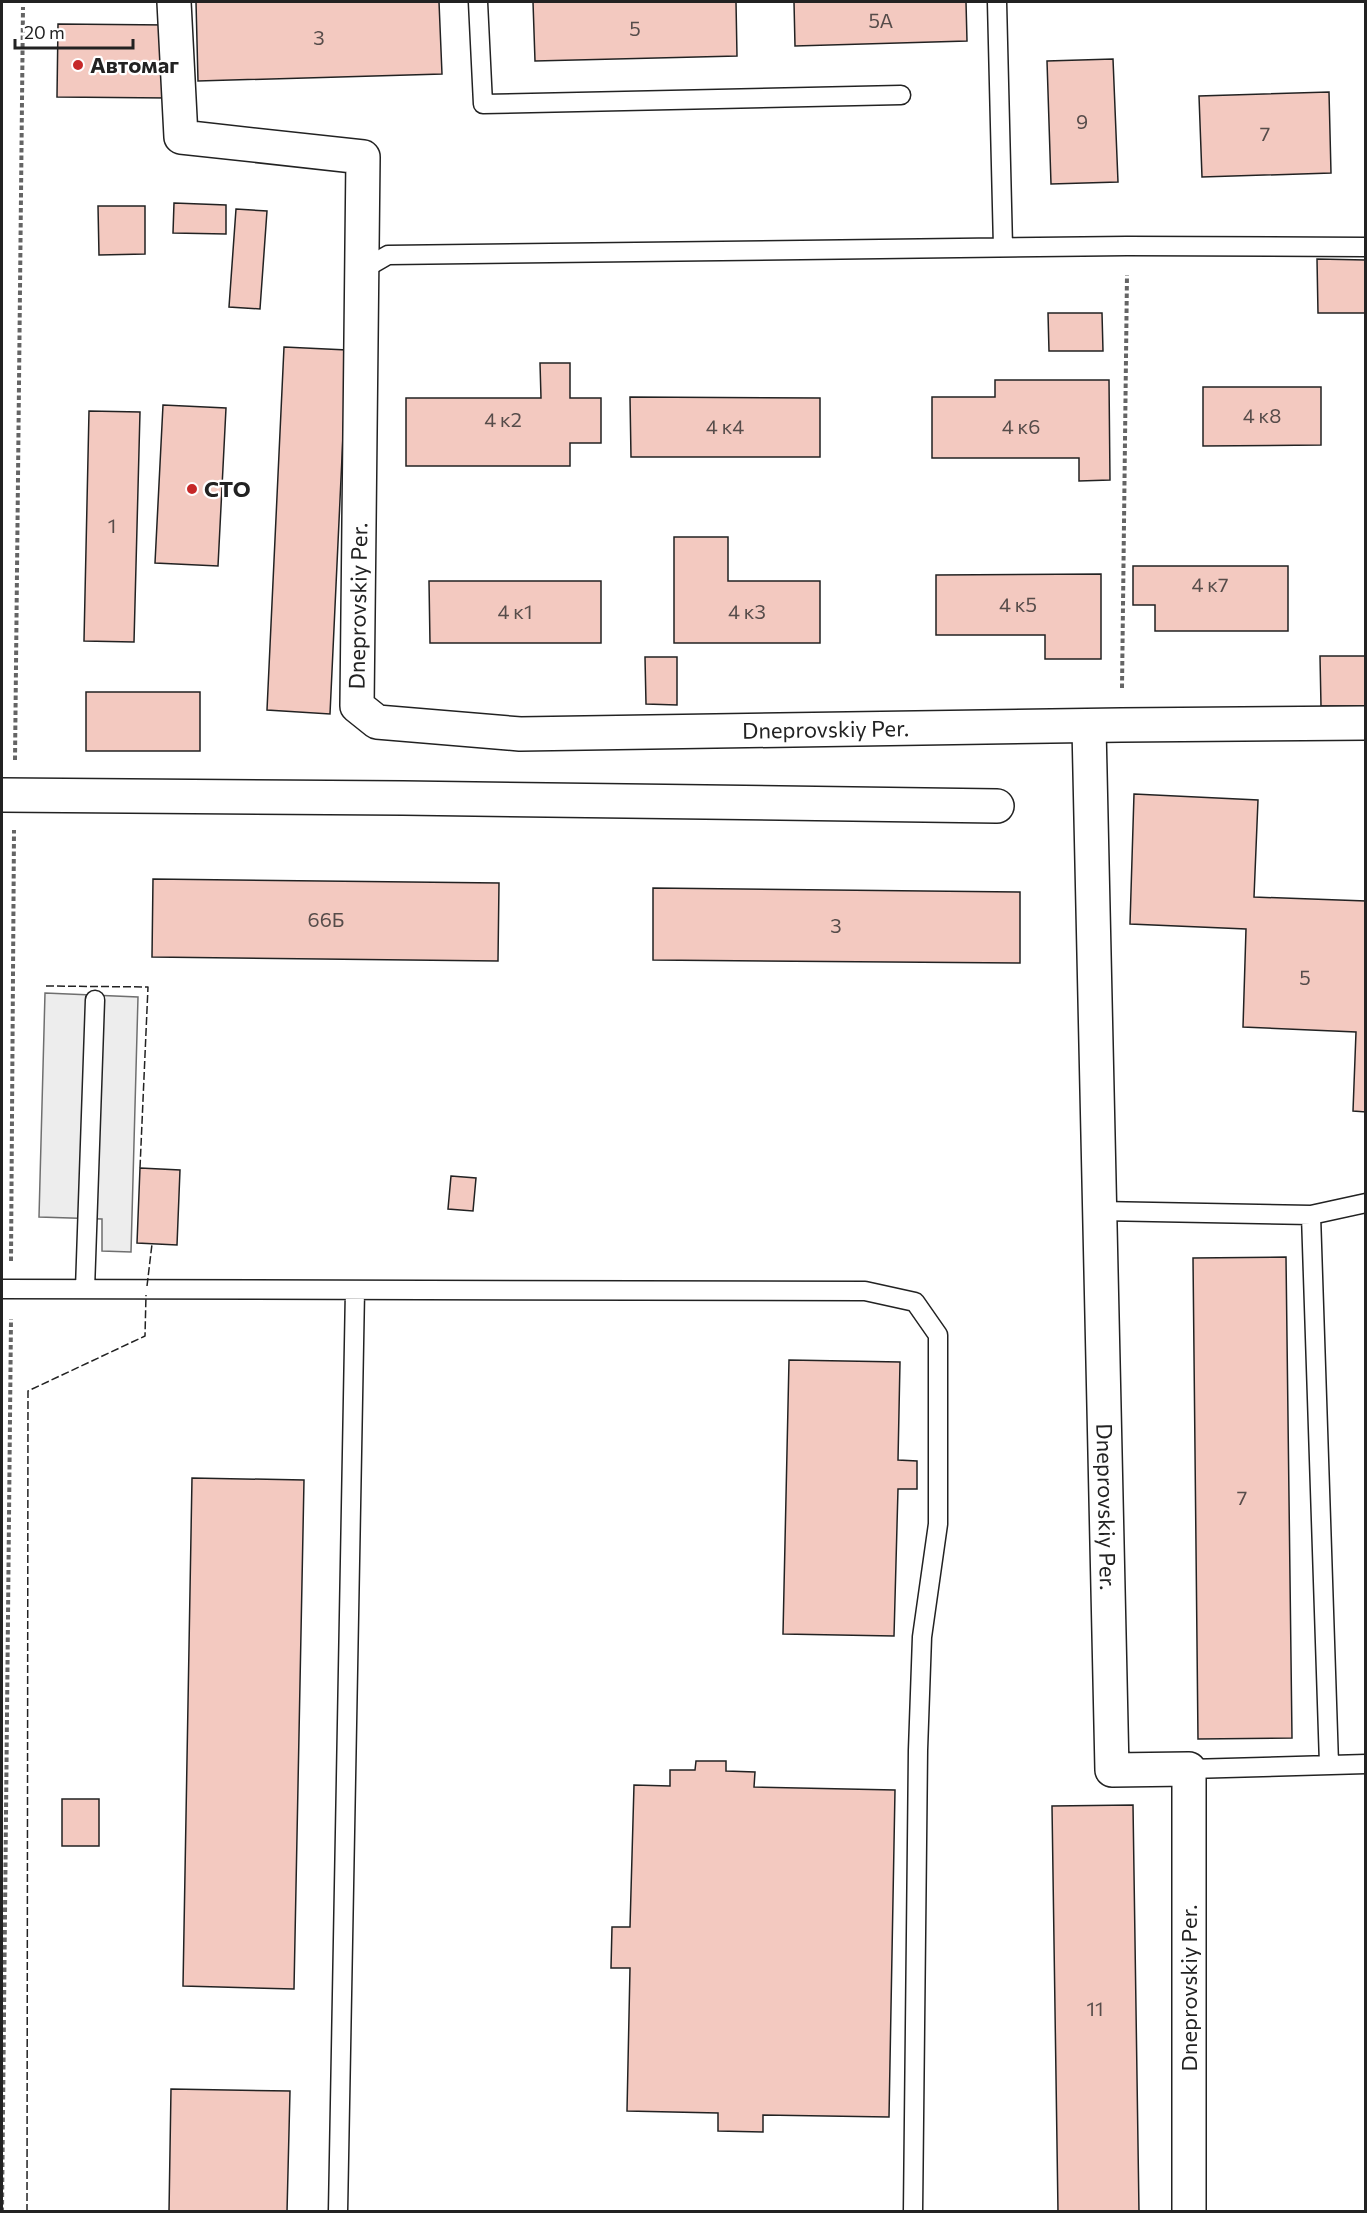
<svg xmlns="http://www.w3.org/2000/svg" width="1367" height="2213" font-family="Commissioner,sans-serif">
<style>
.parking{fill:#ededed;stroke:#6f6f6f;stroke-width:1.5}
.building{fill:#f3c9c0;stroke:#222;stroke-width:1.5}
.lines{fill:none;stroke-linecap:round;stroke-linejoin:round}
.service-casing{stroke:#222;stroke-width:21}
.minor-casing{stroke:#222;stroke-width:36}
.path{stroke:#646464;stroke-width:4;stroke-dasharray:4.5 3;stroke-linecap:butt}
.service{stroke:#fff;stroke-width:18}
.minor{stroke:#fff;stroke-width:33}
.fence{stroke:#222;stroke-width:1.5;stroke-dasharray:8 3;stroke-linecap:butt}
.poi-dot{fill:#c62828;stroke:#fff;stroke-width:2}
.labels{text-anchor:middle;stroke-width:4.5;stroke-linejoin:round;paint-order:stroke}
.number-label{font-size:20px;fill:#564c4a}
.poi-label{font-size:22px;font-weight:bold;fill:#222;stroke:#fff;text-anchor:start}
.street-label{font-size:22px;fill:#222;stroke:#fff}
</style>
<rect width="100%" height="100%" fill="#fff"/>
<path class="parking" d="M45,993L138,997L131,1252L102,1251V1219L39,1217Z"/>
<path class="building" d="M196,2H439L442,74L198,81Z
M533,2H736L737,56L535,61Z
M794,2H966L967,41L795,46Z
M58,24L168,25V98L57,97Z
M1113,59L1118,182L1051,184L1047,61Z
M1329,92L1331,173L1202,177L1199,96Z
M174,203L226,205V234L173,233Z
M98,206H145V254L99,255Z
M236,209L267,211L260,309L229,307Z
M1317,259L1366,260V313H1318Z
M1048,313H1102L1103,351H1049Z
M284,347L347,350L330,714L267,710Z
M540,363H570V398H601V443H570V466H406V398H541Z
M995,380H1109L1110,480L1079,481V458H932V397H995Z
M1203,387H1321V445L1203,446Z
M630,397L820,398V457H631Z
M163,405L226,408L218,566L155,563Z
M89,411L140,412L134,642L84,641Z
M674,537H728V581H820V643H674Z
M1133,566H1288V631H1155V605H1133Z
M1101,574V659H1045V635H936V575Z
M429,581H601V643H430Z
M1320,656H1366V706H1321Z
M645,657H677V705L646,704Z
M86,692H200V751H86Z
M1134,794L1258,800L1254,897L1366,901V1112L1353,1111L1356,1032L1243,1027L1246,929L1130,924Z
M153,879L499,883L498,961L152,957Z
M653,888L1020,892V963L653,960Z
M140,1168L180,1170L177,1245L137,1243Z
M451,1176L476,1178L473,1211L448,1209Z
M1286,1257L1292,1738L1198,1739L1193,1258Z
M789,1360L900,1362L898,1460L917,1461V1489H898L894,1636L783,1634Z
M192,1478L304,1480L294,1989L183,1986Z
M696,1761H726V1771L755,1772L754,1787L895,1790L889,2117L763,2115V2132L718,2131V2113L627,2111L630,1968H611L612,1927H630L634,1785L670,1786V1770H695Z
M62,1799H99V1846H62Z
M1133,1805L1139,2212H1058L1052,1806Z
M171,2089L290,2091L287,2212H169Z"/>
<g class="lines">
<g class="service-casing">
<path id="service" d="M478,2L483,104L901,95
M997,2L1003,247
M362,270L388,255L1127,246L1366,247
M1100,1211L1311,1215L1329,1764
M1311,1215L1366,1203
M2,1289L865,1291L915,1302L938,1335V1524L922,1637L918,1750L913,2212
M85,1289L95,1000
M1189,1769L1366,1764
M338,2212L355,1290"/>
</g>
<g class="minor-casing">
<g id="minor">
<path id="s1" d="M174,2L181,137L363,157L357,706L377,722L520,734L1121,725L1366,723"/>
<path id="s2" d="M1089,727L1112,1770L1189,1769V2212"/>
<path d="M2,795L403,798L997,806"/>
</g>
</g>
<path class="path" d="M1122,688L1127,275
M15,760L23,7
M11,1261L14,830
M2,2212L11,1319"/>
<use href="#service" class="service"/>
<use href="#minor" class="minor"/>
<path class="fence" d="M46,986L148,987L140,1168
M147,1286L152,1244
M27,2212L28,1391L145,1336L146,1295"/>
</g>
<g class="poi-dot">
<circle cx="78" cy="65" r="6"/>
<circle cx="192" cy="489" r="6"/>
</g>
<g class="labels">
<g class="number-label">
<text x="881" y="28">5А</text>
<text x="635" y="36">5</text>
<text x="319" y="45">3</text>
<text x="1082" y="129">9</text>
<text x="1265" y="141">7</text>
<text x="1262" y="423">4 к8</text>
<text x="503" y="427">4 к2</text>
<text x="725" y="434">4 к4</text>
<text x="1021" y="434">4 к6</text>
<text x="112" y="533">1</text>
<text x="1210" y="592">4 к7</text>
<text x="1018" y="612">4 к5</text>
<text x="515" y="619">4 к1</text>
<text x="747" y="619">4 к3</text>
<text x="326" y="927">66Б</text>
<text x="836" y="933">3</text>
<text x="1305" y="985">5</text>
<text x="1242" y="1505">7</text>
<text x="1095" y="2016">11</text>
</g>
<g class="poi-label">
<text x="90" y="73">Автомаг</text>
<text x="204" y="497">СТО</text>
</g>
<g class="street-label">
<text transform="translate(358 606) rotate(-89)" y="8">Dneprovskiy Per.</text>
<text dy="8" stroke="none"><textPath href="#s1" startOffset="1342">Dneprovskiy Per.</textPath></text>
<text dy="8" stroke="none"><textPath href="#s2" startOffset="780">Dneprovskiy Per.</textPath></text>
<text transform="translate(1189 1988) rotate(-90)" y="8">Dneprovskiy Per.</text>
</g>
</g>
<rect width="1367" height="2213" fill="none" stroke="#222222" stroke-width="6"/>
<path d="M15 39v9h118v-9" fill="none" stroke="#222222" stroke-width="3"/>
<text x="24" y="39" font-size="18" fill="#222222" stroke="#ffffff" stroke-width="4.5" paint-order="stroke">20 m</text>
</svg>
